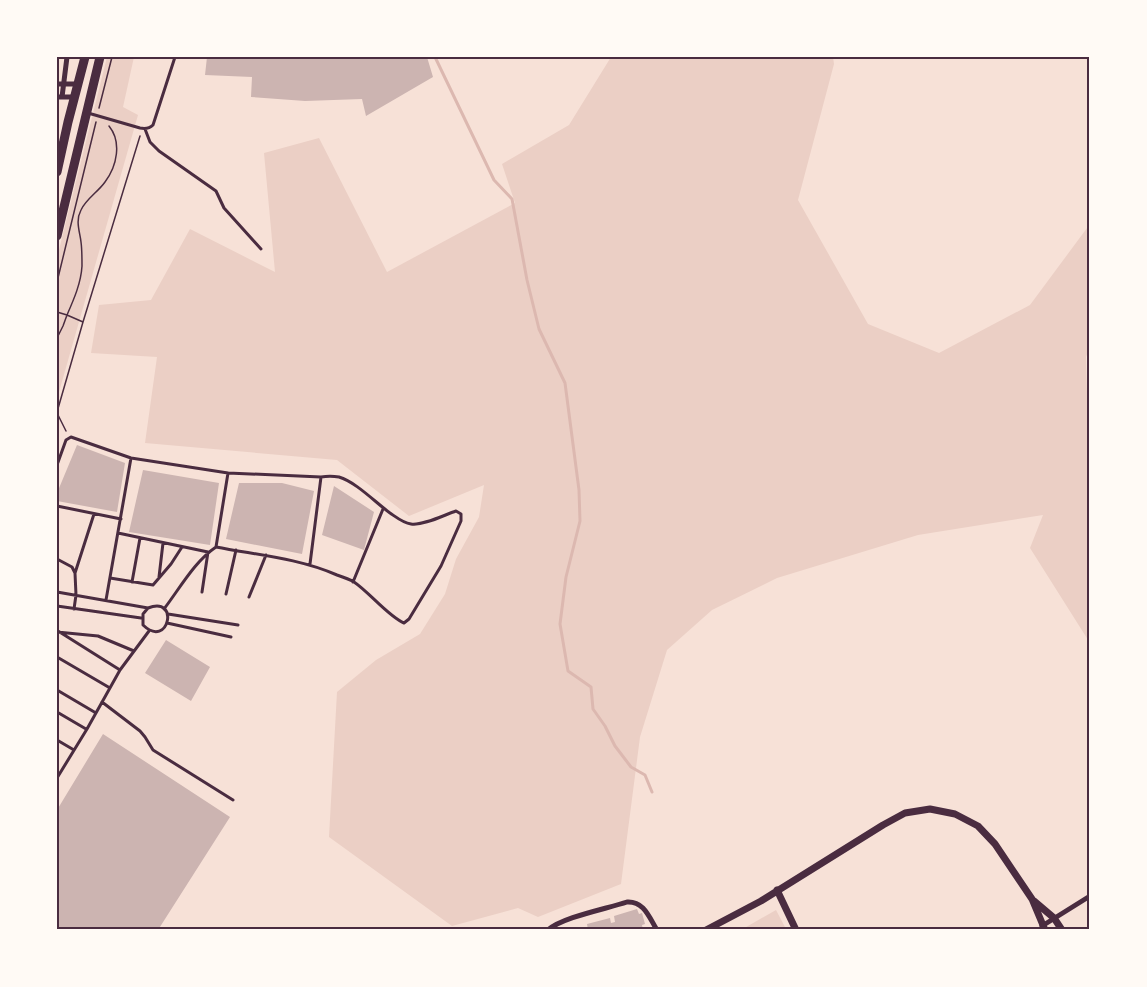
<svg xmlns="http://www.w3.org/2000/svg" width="1147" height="987" font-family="'Sofia Sans Condensed',sans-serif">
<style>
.green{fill:#ebcfc5}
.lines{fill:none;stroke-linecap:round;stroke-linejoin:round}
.stream{stroke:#dcb8b0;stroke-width:3}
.building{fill:#ccb4b1}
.path{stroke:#4a2c40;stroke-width:1.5}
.service{stroke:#4a2c40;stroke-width:3}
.minor{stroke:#4a2c40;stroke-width:5}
.tertiary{stroke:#4a2c40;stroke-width:7}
.trunk{stroke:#4a2c40;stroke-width:9}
.neatline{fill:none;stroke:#4a2c40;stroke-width:2}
</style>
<rect width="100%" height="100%" fill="#f7e1d7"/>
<path class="green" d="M107,57H134L123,107L138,115L57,399V258Z
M611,57L685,58V57H833L834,64L798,200L868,324L939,353L1030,305L1090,224V346L1086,357L1090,500V643L1030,548L1043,515L918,535L777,578L712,610L667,650L640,737L621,884L538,917L518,908L452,926L329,837L337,692L376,660L420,634L445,594L456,559L479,517L484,485L409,516L337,460L145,443L157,357L91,353L99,305L151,300L190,229L275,272L264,153L319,138L387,272L515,203L502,164L569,125Z
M776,910L786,929L785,930H741Z"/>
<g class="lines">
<path class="stream" d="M435,57L494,180L512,199L527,280L539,329L565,383L579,490L580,521L566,577L560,624L568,671L591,687L593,709L605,726L615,746L631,767L645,775L652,792"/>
</g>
<path class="building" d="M207,57H427L433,77L366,116L362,99L305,101L251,97L252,77L205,75Z
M77,445L125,463L117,512L57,501V493Z
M143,470L219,483L210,545L129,532Z
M239,483H282L314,491L302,554L226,539Z
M334,486L374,512L364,550L322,535Z
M166,640L210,667L191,701L145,673Z
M103,734L230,817L158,930H57V810Z
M637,909L639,914L642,913L645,924L642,925L643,930H588L587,924L610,918L611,923L615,922L614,916Z"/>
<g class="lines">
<path class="path" d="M99,108L112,57
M57,282L96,122
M57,312L67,315C74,299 81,283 82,266C82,258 82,249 81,242C80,232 75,221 81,210C86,199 98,192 105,182C117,166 122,142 109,126
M57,338L63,326L67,315L83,322
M66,431L58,415L57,412L83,322L140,136"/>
<path class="service" d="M88,113L140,128C145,129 149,129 153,125L175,57
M145,129L150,142L159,151L216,191L224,208L261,249
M57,465L66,440L71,437L131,458L228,473L321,477
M57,506L121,519
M118,533L208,552L202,592
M216,547C257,555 298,558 337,575C343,577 349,579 354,582C369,592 389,617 404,623L409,619L441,566L461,521V514L456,511C444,515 423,526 411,524C403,523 396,517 390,513C376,503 356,482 339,477C333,476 327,476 321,477L310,564
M57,559L72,567L75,573
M159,577L163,543
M110,578L153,585L171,564L182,547
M132,582L140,538
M353,582L383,509
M57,592L148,608C180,595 169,650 143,625V614L148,608
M226,594L236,550
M249,597L266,555
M106,600L131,458
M57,606L141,618
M74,609L76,595L75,573L94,514
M164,609C180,588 195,561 216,547L228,473
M168,614L238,625
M167,623L231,637
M58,631L120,670
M57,632L98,636L134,651
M57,657L110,688
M57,690L96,713
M102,702L140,731L145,737L153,750L233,800
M57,712L86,729
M57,740L74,750
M57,778L87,729L120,670L149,631"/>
<path class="minor" d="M57,84H79
M57,97H75
M62,97L67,57
M1042,926L1090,896
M548,930C563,917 606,909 627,902C644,901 649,917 657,930"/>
<path class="tertiary" d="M777,890L796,930
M1034,901L1054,918L1062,930
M706,930L761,901L883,825L905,813L930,809L955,814L978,826L995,844L1032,899L1045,930"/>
<path class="trunk" d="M57,172L68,122L85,57
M57,236L100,57"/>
</g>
<rect width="1147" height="987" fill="none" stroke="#fffaf5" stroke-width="117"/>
<rect x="58" y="58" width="1030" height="870" class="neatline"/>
</svg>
